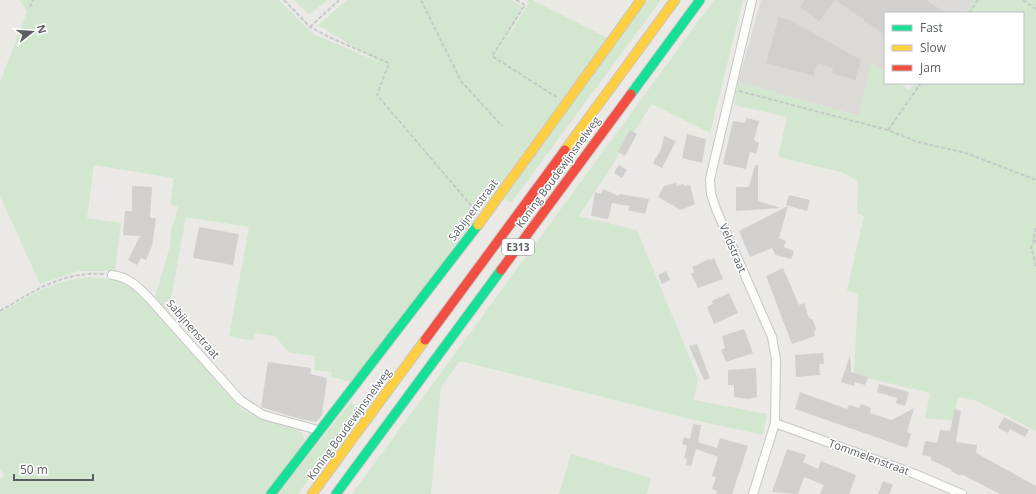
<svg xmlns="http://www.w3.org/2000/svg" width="1036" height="494" font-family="'Open Sans',sans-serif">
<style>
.industrial{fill:#dbdad6}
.green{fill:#d3e7d0}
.building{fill:#d1d0ce}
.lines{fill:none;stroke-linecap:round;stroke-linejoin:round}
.street-casing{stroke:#c6c6c6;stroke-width:10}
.fast-casing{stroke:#c7c7c7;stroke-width:11}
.slow-casing{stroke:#c7c7c7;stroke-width:11}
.jam-casing{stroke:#c7c7c7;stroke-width:11}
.path{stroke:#c4cac7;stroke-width:2;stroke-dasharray:4 2;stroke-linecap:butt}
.street{stroke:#fcfcfb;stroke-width:8}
.fast{stroke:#16e098;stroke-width:9}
.slow{stroke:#ffcf43;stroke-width:9}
.jam{stroke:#f24e42;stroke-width:9}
.labels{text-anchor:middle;stroke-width:3;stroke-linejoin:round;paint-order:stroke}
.shield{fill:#fff;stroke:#8c8f92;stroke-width:1}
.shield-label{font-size:10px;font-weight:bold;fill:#5a5f63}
.street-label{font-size:11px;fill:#5a5f63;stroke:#fff}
</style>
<rect width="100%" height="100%" fill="#eae9e5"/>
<path class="industrial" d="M761,0H974L965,13H885V72L872,63L859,116L738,82Z"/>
<path class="green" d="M20,0H279L313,34L379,62L318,25L347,0H512L523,8L503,45L529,3L526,0H532L608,38L359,375L353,382L331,377L332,372L314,370L315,356L288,352L275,336L255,333L253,341L229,336L249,227L186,217L168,315L155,297L170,246L171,228L176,217L178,207L170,205L174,178L94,165L87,218L121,223L115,271H79L40,284L0,196V82L27,12Z
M294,0H327L309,15Z
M648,0H661L511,203L503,198Z
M714,0H743L710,133L652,104L579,216L637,230L698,378L694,400L767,414L763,435L690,419L460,361L441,387L431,494H352Z
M974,0H1036V431L977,401L958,397L954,421L925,418L930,393L854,375L858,295L847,290L864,216L857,213L858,181L841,172L778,157L787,117L734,105L738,82L859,116L872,62L885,72V83H899L909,90L915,83H1023V13H965Z
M87,277L120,280L127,284L146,297L199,361L242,410L258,417L300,430L305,440L265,494H0V479L4,475L0,469V313C28,296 54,281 87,277Z
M351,402L360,410L298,494H277Z
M571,454L651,478L647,494H559Z"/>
<path class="building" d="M805,0H835L819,21L800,7Z
M836,0H927L945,13H885V35Z
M779,17L790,20L861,60L855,80L832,73L833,68L817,63L814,76L766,63Z
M746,118L759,121L754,140L759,143L756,154L750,152L746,169L723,164L733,121L745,123Z
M630,130L637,134L625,156L618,152Z
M687,134L706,139L702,163L682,158Z
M664,136L676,141L662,168L653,163L661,149Z
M619,165L627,170L622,178L614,173Z
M755,165H758V201L781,208L736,211V187H749Z
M676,183L677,186L684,184V186L690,185L695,204L681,210L658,197L664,186Z
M132,186L152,187L150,218H156L152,246L146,260L141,258L137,265L128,260L140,236L123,235L125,211H132Z
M603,189L619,196V194L649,199L645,214L628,210L629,206L612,203L608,219L591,216L595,192L601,194Z
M789,195L810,200L807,211L786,205Z
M788,206L779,238L786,241L784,247L794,251L791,259L775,255L772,248L750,257L739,231Z
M199,227L239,234L233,265L193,258Z
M714,258L723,279L698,288L691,274L694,272L692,267L709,259L710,260Z
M783,268L799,305L804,303L809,318L813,320L816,329L814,333L815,336L792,344L766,276Z
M666,271L670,280L662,284L658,275Z
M729,293L738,313L714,324L707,307L713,304L712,301Z
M744,329L753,353L726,362L721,350L725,348L722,336Z
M697,344L710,378L704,380L689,346Z
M823,353L824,364H819L820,375L796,377L795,355Z
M850,355L851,372L868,377L865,385L855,382L854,386L841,382Z
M268,362L311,368L310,374L327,378L322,415L316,422L300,419L261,407Z
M756,368L757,397L748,399L734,397V385H728V370Z
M879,384L909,392L905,406L896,403L897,398L877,392Z
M800,392L847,409L849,405L859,408L861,404L871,408L870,413L892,420L914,408L907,432L911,434L907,448L795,409Z
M955,409L961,411L956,442L977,445L976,453L1036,486V494H1000L961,474L960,476L951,471L952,470L931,460V457L922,455L925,441L937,443L940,430L950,431Z
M1004,417L1029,430L1025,437L1010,429L1008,433L998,428Z
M693,424L701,425L698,442L717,448L720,438L748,446L732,494H716L717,491L712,489L716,477L712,476L718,457L696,449L691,466L686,465L687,459L684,458L687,446L682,444L684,437L690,439Z
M787,449L806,455L803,462L818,469L821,461L856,475L849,494H820L824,485L804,477L798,494L772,492Z
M883,481L893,485L889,494H878Z"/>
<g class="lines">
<g class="street-casing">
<path id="street" d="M752,0L710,179L711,194L716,209L772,337L776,360L775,423L753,494
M112,275C129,277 138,287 149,298L240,400L263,415L318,430
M775,423L915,474L962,494"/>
</g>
<g class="fast-casing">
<path id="fast" d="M631,94L700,0
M271,494L478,225
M336,494L501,270"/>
</g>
<g class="slow-casing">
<path id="slow" d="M565,150L675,0
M478,225L641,0
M312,494L425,340"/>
</g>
<g class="jam-casing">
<path id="jam" d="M501,270L631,94
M425,340L565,150"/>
</g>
<path class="path" d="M284,0L310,27L331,38L389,63L377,95L475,210
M421,0L461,81L502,126
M516,0L525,5L492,56L558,98
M1023,0L1036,9
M30,7L33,0
M969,13L978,0
M310,27L339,0
M739,91L888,130L918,142L966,153L1036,180
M888,130L921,83
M1036,228L1033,240L1036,241
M1035,240L1031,247L1036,266
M0,311C34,291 63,271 104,274"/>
<use href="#street" class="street"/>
<use href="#fast" class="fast"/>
<use href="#slow" class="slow"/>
<use href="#jam" class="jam"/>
</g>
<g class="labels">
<rect class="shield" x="502" y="239" width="32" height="16" rx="3"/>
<g class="shield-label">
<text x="518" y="251">E313</text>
</g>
<g class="street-label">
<text transform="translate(558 172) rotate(-54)" y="4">Koning Boudewijnsnelweg</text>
<text transform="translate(473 210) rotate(-53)" y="4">Sabijnenstraat</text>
<text transform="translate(733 248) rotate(67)" y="4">Veldstraat</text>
<text transform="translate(193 329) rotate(49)" y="4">Sabijnenstraat</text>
<text transform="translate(349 424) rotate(-54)" y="4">Koning Boudewijnsnelweg</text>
<text transform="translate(869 457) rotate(20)" y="4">Tommelenstraat</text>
</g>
</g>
<rect x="884" y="12" width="140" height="72" fill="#ffffff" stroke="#bdbfc1"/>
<rect x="892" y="25" width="20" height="6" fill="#16e098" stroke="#bdbfc1"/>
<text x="920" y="32" font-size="12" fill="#5a5f63">Fast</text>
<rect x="892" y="45" width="20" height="6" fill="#ffcf43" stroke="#bdbfc1"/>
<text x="920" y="52" font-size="12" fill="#5a5f63">Slow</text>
<rect x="892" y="65" width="20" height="6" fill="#f24e42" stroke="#bdbfc1"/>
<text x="920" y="72" font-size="12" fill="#5a5f63">Jam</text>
<g transform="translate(32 32) rotate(73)" stroke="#ffffff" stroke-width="3" paint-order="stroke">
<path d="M0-3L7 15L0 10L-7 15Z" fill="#5a5f63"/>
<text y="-6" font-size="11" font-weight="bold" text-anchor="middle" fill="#5a5f63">N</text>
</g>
<path d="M14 474v6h79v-6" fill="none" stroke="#5a5f63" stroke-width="2"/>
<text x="20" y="474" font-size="12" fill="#5a5f63" stroke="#ffffff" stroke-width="3" paint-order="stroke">50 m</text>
</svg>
